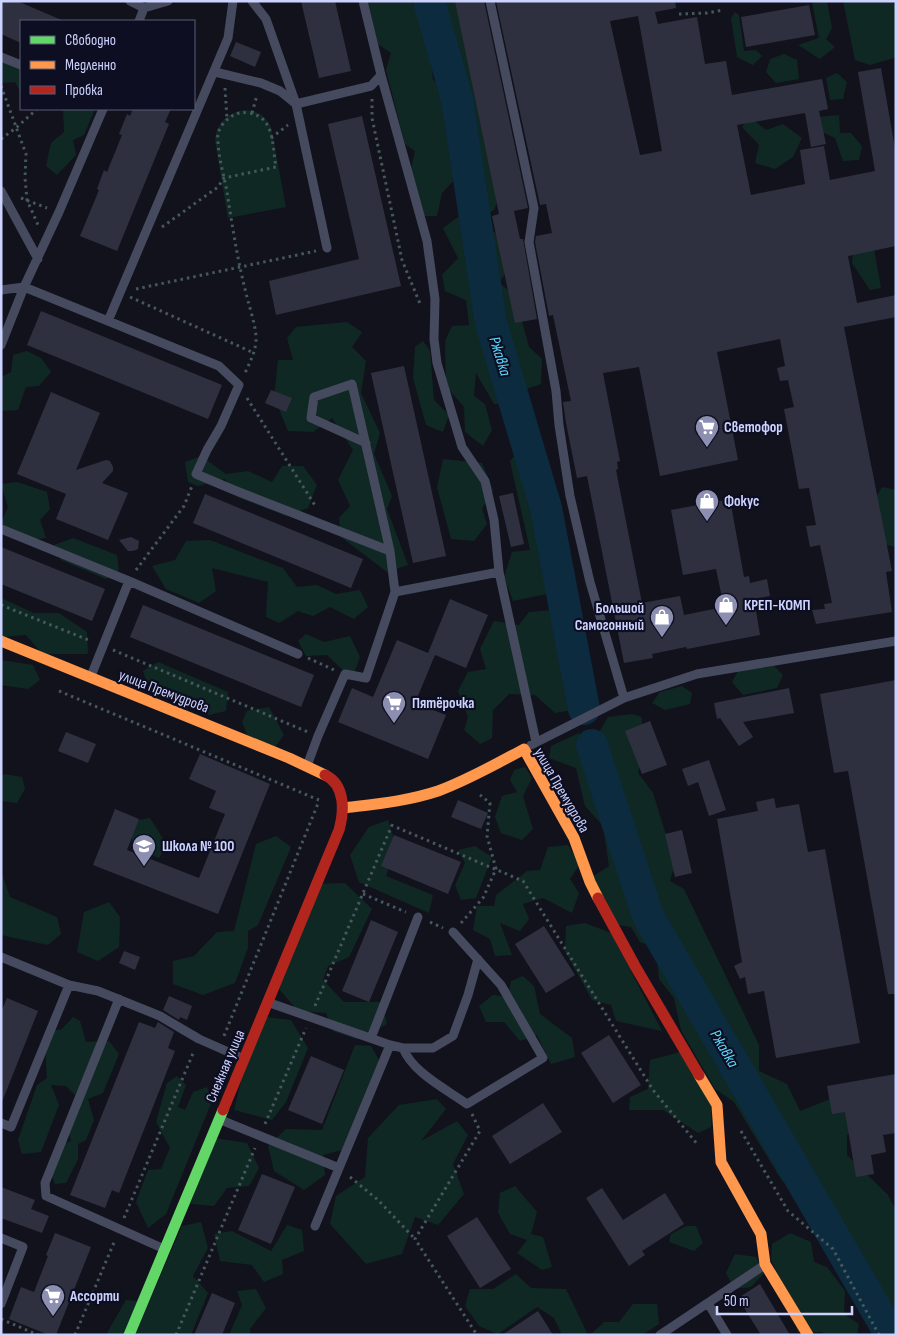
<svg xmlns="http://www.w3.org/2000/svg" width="897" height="1336" font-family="'Sofia Sans Condensed',sans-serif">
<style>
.green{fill:#102823}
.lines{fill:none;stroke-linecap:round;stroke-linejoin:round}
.river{stroke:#0c2b3f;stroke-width:32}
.building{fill:#2f303f;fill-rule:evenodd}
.path{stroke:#45585e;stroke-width:3;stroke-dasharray:2.5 4;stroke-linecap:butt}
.lane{stroke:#464a5e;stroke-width:9}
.fast{stroke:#63d668;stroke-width:11}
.slow{stroke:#ff974d;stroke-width:11}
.jam{stroke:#b3261e;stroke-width:11}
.labels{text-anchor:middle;stroke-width:4.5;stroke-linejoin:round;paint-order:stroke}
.poi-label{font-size:15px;font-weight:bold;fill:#cdd3ff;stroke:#0d0e21;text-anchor:start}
.street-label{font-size:15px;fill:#cdd3ff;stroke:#0d0e21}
.water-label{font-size:16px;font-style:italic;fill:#5bdaff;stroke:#0d0e21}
</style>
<rect width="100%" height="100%" fill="#12121d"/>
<path class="green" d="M359,1H412L430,49L433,80L445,87L443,109L452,125L457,177L442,193L437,216H424L411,169L415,151L405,144L386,70L391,53L378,44L368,4Z
M436,1H459L506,181L494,210L481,219L466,196L464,111L450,65L449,52Z
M795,1H827L832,28L826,39L835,47L820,59L798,45L819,38L812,2L794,3Z
M843,1H892L896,7V54L894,58L870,65L855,60Z
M735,12L739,15L744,51L756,50L762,56L753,65L737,57L731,18Z
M1,54L21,65V93L15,82L1,83Z
M784,54L797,60L799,79L776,83L766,72L770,59Z
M837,73L847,82L843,99L830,100L826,78Z
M63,109H95L84,135L73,140L76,155L57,175L46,166L51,143L64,132Z
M245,110C258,111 265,115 271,127L286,207L228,218L215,141C216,123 228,112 245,110Z
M839,115L840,133H851L862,146L859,160L843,161L835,138L818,130V117Z
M750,117L766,130L783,124L802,138L793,157L775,169L755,163L759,145L742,127Z
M458,217L472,232L490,230L509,240L512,263L499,283L515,295L529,347L542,359L541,384L523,390L509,404H494L476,373L474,396L485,404L492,430L483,446L465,432L464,407L446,386L445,341L452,326L469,325L466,300L445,291L442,275L458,258L443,228Z
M853,248L874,249L881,288L870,290L852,263Z
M347,322L362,332L352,347L366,361L361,393L380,433L374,454L392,496L387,509L408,565L387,572L341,537L339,518L350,506L338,480L353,450L332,418L313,432L288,431L274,397L278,360H293L287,338L296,327Z
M423,341L430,351L434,400L449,415L443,432L426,425L413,378L415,347Z
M27,351L41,358L51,372L39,386L26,387L18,410L1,411V377L11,372L13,355Z
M519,450L545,524L539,536L548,546L556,589L578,598L586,631L583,655L592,668L591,698L579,709L555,713L535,695L509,694L493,710L492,738L480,744L464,730L468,717L458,691L468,672L486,669L480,649L494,621L519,625L529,612L552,610L547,594L513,601L504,577L512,552L530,550L510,461Z
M201,456L226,474L248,471L272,482L282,466H303L317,485L308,508L286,516L237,497L225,479L198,486L188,482L185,462Z
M443,459L482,463L493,490L482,509L487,524L474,541L451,539L437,487Z
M17,482L47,492L50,509L40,520L46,538L23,541L1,523L8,507L1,484Z
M882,487L896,490V547L882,544L873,503Z
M73,538L117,555L119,570L106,579L61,560L54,545Z
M210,540L283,568L297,587L317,585L336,594L360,590L368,607L354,619L330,607L313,616L298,611L279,623L266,617L268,582L212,568L216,591L199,603L166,589L152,566L175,560L186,541Z
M1,598L34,613H59L87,632L88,654H42L26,635L1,637Z
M306,634L324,642L350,636L360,657L352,679L327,655L306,656L298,641Z
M1,660L33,665L40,680L28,689L1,685Z
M158,662L228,692L226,711L209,715L150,691L143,671Z
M774,666L783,675L777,688L743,695L732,682L738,671Z
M682,686L692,693L690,704L665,710L652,703L660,692Z
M269,707L284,735L275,747L251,745L242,722L247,711Z
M632,714L642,717L641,760L638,773L653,793L675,864L670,881L684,889L759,1045V1071L787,1084L800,1111L843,1094L876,1117L847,1135V1155L888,1195L896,1210V1335H880L877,1323L887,1301L871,1293L849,1255L826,1236L809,1200L782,1181L734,1102L715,1089L681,1030L674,998L659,979L656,948L640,942L631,927L607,923L586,881L609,866L603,826L585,806L576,768L549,758L551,746L579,733L593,759L604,757L598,734L608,717Z
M525,767L532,778L523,796L533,829L522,840L501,833L495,817L502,796L517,792L510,780L514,770Z
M4,774L22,777L25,789L17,803L1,801V777Z
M150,818L167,845L159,858L135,849L126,822Z
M388,820L396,845L386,876L433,895L429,913L359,882L350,855L369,827Z
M276,836L291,847L258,925L248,931V948L235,983L203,995L173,984V961L194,956L217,932L234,931L256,844Z
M568,845L580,864L570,879L579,893L572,913L543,898L523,904L529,919L520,931L500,923L512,955L495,956L490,939L473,930L477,906H494L496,895L527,871L540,870L548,847Z
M475,846L492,857L476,898L461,900L455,885L465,863L458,850Z
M1,871L10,897L57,917L61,934L48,945L5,936L1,934Z
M345,883L372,909L349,957L328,966L323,980L344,1002H382L387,1024L357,1039L333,1031L326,1013L298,1011L279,989L313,884Z
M109,902L120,917L119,947L98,961L77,952L84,912Z
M585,923L611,933L662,1031L616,1021L611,1005L592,1000L565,951L566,926Z
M523,976L534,986L540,1014L572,1038L575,1057L551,1064L537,1035L520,1041L504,1022H486L479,1006L493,995L508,997L511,981Z
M257,1016L291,1020L308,1048L286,1102L272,1120L234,1110Z
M73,1017L80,1021L86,1042L109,1041L119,1054L103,1093L88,1099L94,1120L86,1140L78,1144V1159L66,1183L55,1184L48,1167L57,1147L71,1141L66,1124L77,1097L66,1086L51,1085L59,1105L41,1152L22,1154L18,1140L37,1085L47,1078L44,1033L62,1029Z
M355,1045L371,1046L379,1060L342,1150L323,1155L325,1175L304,1190L274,1171L268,1146L286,1129L322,1130Z
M680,1052L712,1100L711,1127L698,1133L663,1110H629L630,1097L648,1089L650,1060Z
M177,1076L186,1085L178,1107L185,1110L193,1092L207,1087L212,1101L166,1214L148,1228L136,1202L148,1170L161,1169L170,1148L156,1122L167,1083Z
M437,1099L446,1109L421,1141L457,1121L468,1135L453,1164L464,1194L438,1225L415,1217L402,1254L366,1264L330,1224L336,1196L365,1177L368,1138L399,1105Z
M207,1137L247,1143L259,1168L249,1186L227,1188L214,1206L191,1204Z
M515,1186L537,1212L531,1234L543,1237L552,1267L542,1270L517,1253L527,1240L510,1234L498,1213L500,1193Z
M201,1222L208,1248L193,1276L208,1293L191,1335H108L107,1333L126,1300L149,1302L182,1226Z
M287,1225L302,1230L304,1251L282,1260L283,1274L264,1282L252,1265L220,1261L214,1234L232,1231L271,1251Z
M686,1226H696L703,1243L694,1251L669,1242L671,1234Z
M790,1233L811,1242L814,1262L827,1267L845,1291L844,1314L859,1324L857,1335H826L821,1332H798L771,1259L772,1244Z
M735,1254L756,1257L764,1273L751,1287L734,1289L726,1273Z
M516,1274L531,1288L566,1289L588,1335H562L554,1318L537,1307L498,1334L479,1326L465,1306L470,1289H493Z
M256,1289L266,1308L250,1329L251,1335H229L242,1305L237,1291Z
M633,1304H657L659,1324L642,1335H590L604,1322H619Z"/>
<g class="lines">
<path class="river" d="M429,1L457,99L491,323L546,508L584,709
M592,745L648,916L891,1335"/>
</g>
<path class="building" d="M1,1H17L64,21H21V43L1,34Z
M301,1H335L351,71L319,78Z
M455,1H484L528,208L514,211L520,239H523L537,319L515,323L492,216L499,214Z
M496,1H675L676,8L655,12L658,24L697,17L705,64L726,61L732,95L822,79L828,109L819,111L826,144L811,147L805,113L737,125L751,195L805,184L800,150L824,146L830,180L875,171L858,72L881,68L896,154V246L848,256L857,303L896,295V317L844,327L892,571L886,572L892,612L816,624L812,610L825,609L824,604L832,603L820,545L810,547L806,526L816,525L809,488L799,489L793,456L784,409L794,407L788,380L780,381L777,368L785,366L780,339L717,352L738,460L660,476L639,367L603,373L620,461L617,462L618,469L616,470L642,603L680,596L684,615L724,607L716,569L683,575L671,510L730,499L744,577L749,576L750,583L767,579L770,596L754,599L760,635L687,649L686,647L652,654L653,658L624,663L587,476L577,478L566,423L563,402L571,401L553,315L549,316L535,242L536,236L552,233L546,204L540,205ZM638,16L662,151L640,155L610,21Z
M809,5L815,35L746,47L741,17Z
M236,42L261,52L255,67L230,56Z
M133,109H171L165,122L169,124L117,251L80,236L99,190L97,189L104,170L107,172L122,135L119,134L127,114L130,116Z
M362,116L401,286L276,315L269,281L359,259L328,124Z
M41,311L222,385L208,419L27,345Z
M404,366L446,556L413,563L371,373Z
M271,390L292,398L286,412L265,403Z
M51,392L100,413L76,470L106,460L110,461L113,467V471L102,483L128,493L108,540L56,519L66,494L17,474Z
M513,493L524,544L511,547L499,496Z
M205,494L363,559L351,588L193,523Z
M131,537L139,541L138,549L133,551H128L119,540Z
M1,547L105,589L92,621L1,584Z
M450,599L488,615L466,668L435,655L415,703L446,715L428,759L338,722L352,688L373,697L397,640L428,653Z
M143,605L314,675L301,707L130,637Z
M896,680V994H888L848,771L834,773L820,694Z
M789,688L794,713L743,722L753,737L739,746L720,718L717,719L714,703Z
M650,721L667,765L642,774L625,731Z
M66,732L96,744L88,763L58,751Z
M200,754L270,784L218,914L93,865L115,809L139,819L127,850L199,878L225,814L209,808L216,791L189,779Z
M709,760L726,810L709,816L698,782L688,786L682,769Z
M774,798L776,808L799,804L808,852L825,849L860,1043L776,1058L764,991L748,994L745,977L740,979L734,966L742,962L717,819L758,811L756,802Z
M458,800L488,813L481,829L451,817Z
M682,830L692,873L675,877L665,834Z
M394,835L461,862L448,894L381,866Z
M371,920L398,932L369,1002L342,991Z
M544,926L575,975L546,993L515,944Z
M124,951L140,957L135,970L119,963Z
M169,996L192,1006L187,1020L180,1017L179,1020L163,1010Z
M7,998L38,1011L2,1102L1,1012Z
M139,1022L155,1028L158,1022L174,1032L168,1048L175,1051L119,1193L112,1190L105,1208L70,1195Z
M609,1035L641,1085L613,1103L581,1053Z
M311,1056L344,1070L322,1124L288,1110Z
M896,1074V1133L883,1135L886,1152L871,1155L874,1174L856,1177L845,1112L832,1114L827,1086Z
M543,1103L562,1132L510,1164L492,1136Z
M262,1174L295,1187L271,1244L238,1230Z
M1,1187L35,1200L31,1209L49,1216L42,1233L1,1218Z
M602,1188L623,1220L665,1193L684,1224L642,1251L645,1255L629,1266L586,1198Z
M477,1217L511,1269L480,1288L447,1236Z
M55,1233L91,1247L56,1335H49L9,1319L21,1287L34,1292L48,1256L46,1255Z
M760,1284L790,1335H761L738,1298Z
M212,1293L235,1303L222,1335H194Z
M538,1311L553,1335H502Z"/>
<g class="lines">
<path class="path" d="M679,14L707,13L723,10
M1,86L26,154L25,178L27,200L38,225
M225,88L227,119
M372,99V118L402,260L421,306
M252,113L257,95
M271,138L288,125
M1,139L17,127L37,109
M21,198L47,208
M162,227L218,187L224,178L276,167C272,145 275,116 248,113C236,111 229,117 222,125C219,130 217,134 218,139C218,157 224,175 227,192C232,224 237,257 245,289C248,303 257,328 256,341C255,353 250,362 245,373
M136,289L316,251
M130,297L254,353
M247,398L316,507
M136,570L184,506L192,486
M1,605L91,641
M113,650L308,732
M308,658L334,670
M59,691L319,800
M391,825L523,881L653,1090L698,1145
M363,894L406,912
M430,922L443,928
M461,923L483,898L496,869L487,836L490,803L480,795
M315,1006L392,825
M224,1036L319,801
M472,1114L480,1131L415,1239L477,1335
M265,1124L306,1028
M741,1131L788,1211L833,1249L879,1335
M350,1177L378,1200L415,1239
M124,1218L194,1051
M1,1319L38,1335
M75,1335L115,1240
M176,1335L255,1148"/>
<path class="lane" d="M130,1L144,8L139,21
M252,1L266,19L296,104L371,86L381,75L363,1
M490,1L534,208L529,242L556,391L559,425L570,496L590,582L624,698
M144,8L168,1
M1,57L21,65
M215,72L261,83L280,91L296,104L327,248
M381,75L427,241L435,299L434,339L437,363L462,447L485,481L494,520L499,572L536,742
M1,191L38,259
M1,290L24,287L59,212L103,109
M108,321L228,38L233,1
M1,345L24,287L219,366L239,385L221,426L207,450L196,474L234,490L390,551
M1,529L129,581L298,654
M395,592L499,572
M91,676L129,581
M531,745L624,698L697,674L896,641
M308,763L318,736L345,674L366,678L395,592L390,551L352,384L314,397L311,418L366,443
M1,957L69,985L98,991L160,1016L199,1039L242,1058
M119,999L45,1183L46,1196L162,1248
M270,1003L390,1045L403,1048H433L453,1036L468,995L478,959
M371,1038L418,917
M403,1048C412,1072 446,1089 467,1104L543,1058L501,985L453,932
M221,1120L339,1168
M1,1123L11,1127L69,985
M315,1226L390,1045
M1,1238L23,1247L1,1304
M708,1303L727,1335
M660,1335L763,1266"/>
<path class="fast" d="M129,1335L223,1110"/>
<path class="slow" d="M1,641L289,758L325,775
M344,808C376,804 408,801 438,791C468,780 496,764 524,749L574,838L590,882L598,898
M699,1075L717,1105L721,1162L761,1234L765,1264L808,1335"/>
<path class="jam" d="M598,898L635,966L699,1075
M223,1110L339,830C344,812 346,785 325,775"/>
</g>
<defs>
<g id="supermarket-pin" transform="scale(1.25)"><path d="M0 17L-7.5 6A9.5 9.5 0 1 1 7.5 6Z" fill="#8c8fb0" stroke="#0d0e21"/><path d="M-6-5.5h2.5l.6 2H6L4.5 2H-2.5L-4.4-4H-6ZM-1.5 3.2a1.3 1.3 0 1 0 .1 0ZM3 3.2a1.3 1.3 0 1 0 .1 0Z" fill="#fff"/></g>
<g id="shop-pin" transform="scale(1.25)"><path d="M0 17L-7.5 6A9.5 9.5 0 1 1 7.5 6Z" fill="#8c8fb0" stroke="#0d0e21"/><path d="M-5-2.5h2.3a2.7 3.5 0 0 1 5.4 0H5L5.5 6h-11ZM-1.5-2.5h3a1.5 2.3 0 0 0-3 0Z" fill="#fff"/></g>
<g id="school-pin" transform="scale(1.25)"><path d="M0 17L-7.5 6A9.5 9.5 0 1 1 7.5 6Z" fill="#8c8fb0" stroke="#0d0e21"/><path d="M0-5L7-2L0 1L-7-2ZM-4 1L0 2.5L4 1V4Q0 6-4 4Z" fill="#fff"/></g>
</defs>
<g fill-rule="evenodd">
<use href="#supermarket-pin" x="707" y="427"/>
<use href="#shop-pin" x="707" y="501"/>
<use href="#shop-pin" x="726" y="605"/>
<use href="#shop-pin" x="662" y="617"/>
<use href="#supermarket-pin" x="394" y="703"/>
<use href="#school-pin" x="144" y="846"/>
<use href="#supermarket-pin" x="53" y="1296"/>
</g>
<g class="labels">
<g class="poi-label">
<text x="724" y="432">Светофор</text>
<text x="724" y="506">Фокус</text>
<text x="744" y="610">КРЕП-КОМП</text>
<text x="644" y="613" text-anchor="end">Большой<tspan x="644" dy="17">Самогонный</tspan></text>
<text x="412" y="708">Пятёрочка</text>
<text x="162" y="851">Школа № 100</text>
<text x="70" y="1301">Ассорти</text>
</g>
<g class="street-label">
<text transform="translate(164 691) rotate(21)" y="5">улица Премудрова</text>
<text transform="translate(562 790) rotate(60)" y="5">улица Премудрова</text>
<text transform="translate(225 1066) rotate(-67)" y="5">Снежная улица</text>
</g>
<g class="water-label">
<text transform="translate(501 356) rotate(73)" y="6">Ржавка</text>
<text transform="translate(725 1048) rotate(60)" y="6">Ржавка</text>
</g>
</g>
<rect width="897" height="1336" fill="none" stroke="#cdd3ff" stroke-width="5"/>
<rect x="20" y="20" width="175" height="90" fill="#0d0e21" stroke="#5a5d7a"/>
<rect x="30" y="36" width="25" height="8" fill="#63d668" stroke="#5a5d7a"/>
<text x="65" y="45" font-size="15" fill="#cdd3ff">Свободно</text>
<rect x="30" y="61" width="25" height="8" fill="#ff974d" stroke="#5a5d7a"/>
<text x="65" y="70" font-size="15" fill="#cdd3ff">Медленно</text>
<rect x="30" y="86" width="25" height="8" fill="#b3261e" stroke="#5a5d7a"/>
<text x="65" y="95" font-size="15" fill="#cdd3ff">Пробка</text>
<path d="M717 1306v8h135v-8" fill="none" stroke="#cdd3ff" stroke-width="2.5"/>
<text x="724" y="1306" font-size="15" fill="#cdd3ff" stroke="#0d0e21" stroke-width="4" paint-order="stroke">50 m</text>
</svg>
